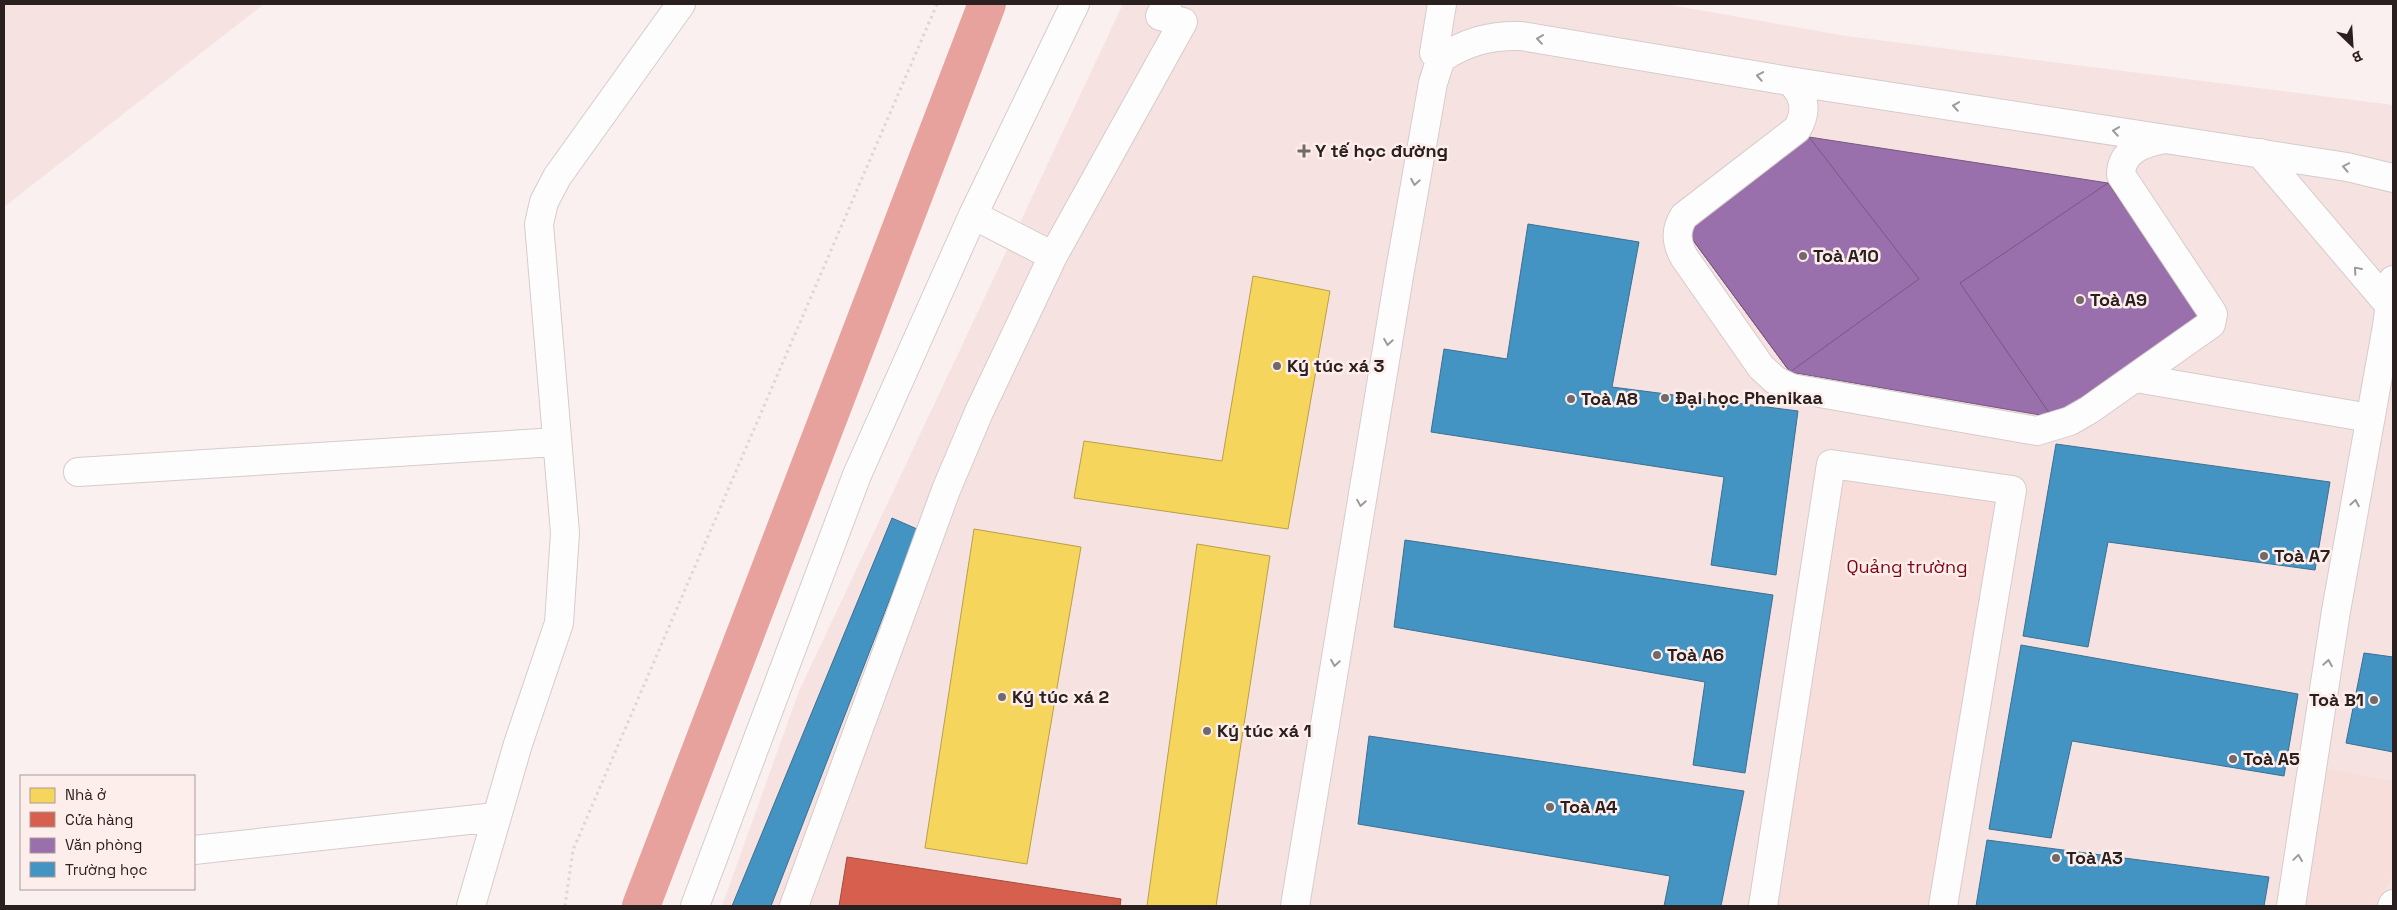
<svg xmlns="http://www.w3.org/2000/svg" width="2397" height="910" font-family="'Space Grotesk',sans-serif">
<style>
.built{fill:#f6e3e1}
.green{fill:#f7dedb}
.homes{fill:#f6d55c;stroke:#b89f4a}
.shops{fill:#d6604d;stroke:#a24d3f}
.offices{fill:#9970ab;stroke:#775881}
.schools{fill:#4393c3;stroke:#3b7092}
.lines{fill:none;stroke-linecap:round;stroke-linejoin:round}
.canal{stroke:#e7a29d;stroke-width:38}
.minor-casing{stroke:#d5cccb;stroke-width:30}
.path{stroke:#dad7d7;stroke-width:3;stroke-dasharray:2.5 4;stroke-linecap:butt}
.minor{stroke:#fefdfd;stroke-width:28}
.oneway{stroke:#9e9a99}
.poi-dot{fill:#726968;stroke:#fdedeb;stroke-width:2}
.labels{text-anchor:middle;stroke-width:5;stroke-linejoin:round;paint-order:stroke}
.poi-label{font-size:18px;font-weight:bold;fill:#29201f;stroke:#fdedeb;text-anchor:start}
.park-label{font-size:18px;fill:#7d0514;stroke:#fdedeb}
</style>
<rect width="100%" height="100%" fill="#f9f0ef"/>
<path class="built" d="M4,4H264L4,207Z
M1123,4H1665L1846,36L2393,105V906H722L799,691Z"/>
<path class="green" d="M1831,464L2012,490L1943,906H1763Z
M2324,768L2393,781V877L2373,906H2301Z"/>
<path class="homes" d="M1253,276L1330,291L1288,529L1074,498L1084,441L1222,461Z
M974,529L1081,547L1027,864L925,848Z
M1197,544L1270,556L1216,906H1147Z"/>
<path class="shops" d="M847,857L1121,899L1120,906H839Z"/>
<path class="offices" d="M1809,137L2108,183L2201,317L2052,417L1790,372L1687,232Z
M1809,137L1919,279L1790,372L1687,232Z
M2108,183L2201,317L2052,417L1960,283Z"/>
<path class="schools" d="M1528,224L1639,242L1612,387L1798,411L1776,575L1711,565L1724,477L1431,432L1444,349L1507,359Z
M2056,444L2330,482L2315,570L2108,542L2088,647L2023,636Z
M892,518L917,529L771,906H732Z
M1405,540L1773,595L1745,773L1693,765L1705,682L1394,627Z
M2021,645L2298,694L2284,776L2072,741L2051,838L1989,829Z
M2364,653L2393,657V752L2346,743Z
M1369,736L1744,791L1721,906H1664L1670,876L1358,824Z
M1987,840L2269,877L2264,906H1976Z"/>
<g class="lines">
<path class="canal" d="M641,906L987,4"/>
<g class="minor-casing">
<path id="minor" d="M1442,4L1434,53L1447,55
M1789,81C1805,94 1808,111 1797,129L1684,216C1675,230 1676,242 1684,257L1761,367L1775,380L1791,388L2037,431L2070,421L2089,410L2211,324L2213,314L2210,309L2121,175C2121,151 2143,143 2164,139
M2260,153L2390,306
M973,215L1053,256
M2136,378L2370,418
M78,472L557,442
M194,850L496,817
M471,906L518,744L559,623L565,533L539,224L544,202L557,177L681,4
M695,906L857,475L973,215L1075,4
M794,906L946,490L979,412L1053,256L1183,22L1160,16L1167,4
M1295,906L1399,276L1433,83L1441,58C1467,42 1490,35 1521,36L1789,81L2347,167L2393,178
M1763,906L1831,464L2012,490L1943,906
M2291,906L2336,611L2387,326L2393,280
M2392,906L2393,904"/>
</g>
<path class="path" d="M565,906L573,850L937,4"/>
<use href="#minor" class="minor"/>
</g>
<defs><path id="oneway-chevron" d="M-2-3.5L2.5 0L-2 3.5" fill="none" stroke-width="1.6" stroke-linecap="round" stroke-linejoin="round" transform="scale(1.25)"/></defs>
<g class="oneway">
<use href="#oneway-chevron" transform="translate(1540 39) rotate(-172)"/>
<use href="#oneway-chevron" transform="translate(1760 76) rotate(-170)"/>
<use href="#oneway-chevron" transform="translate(1956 106) rotate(-171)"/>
<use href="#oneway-chevron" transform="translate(2116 131) rotate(-171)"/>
<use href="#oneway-chevron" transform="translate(2346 167) rotate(-169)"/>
<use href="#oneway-chevron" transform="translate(1415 182) rotate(100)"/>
<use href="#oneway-chevron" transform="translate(2357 270) rotate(-131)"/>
<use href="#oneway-chevron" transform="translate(1388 342) rotate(99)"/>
<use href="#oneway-chevron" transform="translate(1361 503) rotate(99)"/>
<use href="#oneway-chevron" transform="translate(2355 503) rotate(-80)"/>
<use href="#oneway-chevron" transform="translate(1335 663) rotate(99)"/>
<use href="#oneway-chevron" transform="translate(2328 663) rotate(-81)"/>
<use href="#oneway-chevron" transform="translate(2298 858) rotate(-82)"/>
</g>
<g class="poi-dot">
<path d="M1301.5 143.5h5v5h5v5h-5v5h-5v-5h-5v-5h5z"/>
<circle cx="1803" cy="256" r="5"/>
<circle cx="2080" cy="300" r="5"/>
<circle cx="1277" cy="366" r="5"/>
<circle cx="1665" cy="398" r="5"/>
<circle cx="1571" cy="399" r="5"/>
<circle cx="2264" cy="556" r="5"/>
<circle cx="1657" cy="655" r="5"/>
<circle cx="1002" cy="697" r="5"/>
<circle cx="2374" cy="700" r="5"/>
<circle cx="1207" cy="731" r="5"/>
<circle cx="2233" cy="759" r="5"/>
<circle cx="1550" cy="807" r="5"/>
<circle cx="2056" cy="858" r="5"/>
</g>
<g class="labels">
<g class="poi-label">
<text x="1315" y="157">Y tế học đường</text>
<text x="1813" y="262">Toà A10</text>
<text x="2090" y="306">Toà A9</text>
<text x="1287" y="372">Ký túc xá 3</text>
<text x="1675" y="404">Đại học Phenikaa</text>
<text x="1581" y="405">Toà A8</text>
<text x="2274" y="562">Toà A7</text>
<text x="1667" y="661">Toà A6</text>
<text x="1012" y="703">Ký túc xá 2</text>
<text x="2364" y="706" text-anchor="end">Toà B1</text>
<text x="1217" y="737">Ký túc xá 1</text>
<text x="2243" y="765">Toà A5</text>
<text x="1560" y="813">Toà A4</text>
<text x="2066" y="864">Toà A3</text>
</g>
<g class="park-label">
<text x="1907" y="573">Quảng trường</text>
</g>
</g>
<rect width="2397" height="910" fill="none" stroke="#29201f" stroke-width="10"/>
<rect x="20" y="775" width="175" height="115" fill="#fdedeb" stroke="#a89b99"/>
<rect x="30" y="788" width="25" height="15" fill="#f6d55c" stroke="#a89b99"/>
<text x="65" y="800" font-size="15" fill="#29201f">Nhà ở</text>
<rect x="30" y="812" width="25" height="15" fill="#d6604d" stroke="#a89b99"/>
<text x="65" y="825" font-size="15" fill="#29201f">Cửa hàng</text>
<rect x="30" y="838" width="25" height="15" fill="#9970ab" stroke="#a89b99"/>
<text x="65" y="850" font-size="15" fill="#29201f">Văn phòng</text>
<rect x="30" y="862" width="25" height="15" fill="#4393c3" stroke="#a89b99"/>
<text x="65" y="875" font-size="15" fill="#29201f">Trường học</text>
<g transform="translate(2352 45) rotate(155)" stroke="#fdedeb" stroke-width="4" paint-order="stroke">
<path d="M0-4L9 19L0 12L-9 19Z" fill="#29201f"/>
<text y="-8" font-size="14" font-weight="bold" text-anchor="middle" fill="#29201f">B</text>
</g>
</svg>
